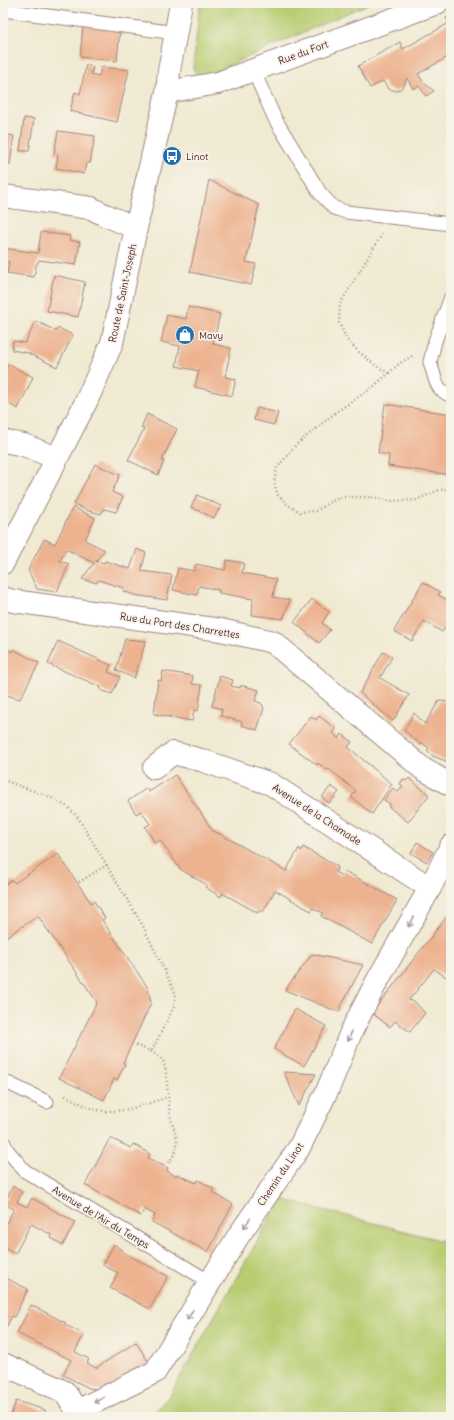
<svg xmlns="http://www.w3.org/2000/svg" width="454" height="1420" font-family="Delius,sans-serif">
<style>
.green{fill:#b8cd72;stroke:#81764e}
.building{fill:#edb390}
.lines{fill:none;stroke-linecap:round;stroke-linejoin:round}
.service-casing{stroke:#9d847e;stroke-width:15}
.minor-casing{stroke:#9d847e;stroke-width:24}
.tertiary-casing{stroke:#9d847e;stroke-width:24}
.path{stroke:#9d847e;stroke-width:2.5;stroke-dasharray:1 3;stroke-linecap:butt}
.service{stroke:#fff;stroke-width:13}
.minor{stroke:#fff;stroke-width:22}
.tertiary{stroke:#fff;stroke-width:22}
.oneway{stroke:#ae9aa0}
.labels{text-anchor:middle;stroke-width:3.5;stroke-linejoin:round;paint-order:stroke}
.street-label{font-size:10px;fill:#4a1f2b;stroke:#f7f3e8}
.poi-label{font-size:10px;fill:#4a1f2b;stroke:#f7f3e8;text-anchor:start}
</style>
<rect width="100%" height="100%" fill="#f7f3e8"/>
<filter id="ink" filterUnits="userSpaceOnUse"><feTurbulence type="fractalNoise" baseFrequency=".025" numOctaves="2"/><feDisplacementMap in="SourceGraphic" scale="8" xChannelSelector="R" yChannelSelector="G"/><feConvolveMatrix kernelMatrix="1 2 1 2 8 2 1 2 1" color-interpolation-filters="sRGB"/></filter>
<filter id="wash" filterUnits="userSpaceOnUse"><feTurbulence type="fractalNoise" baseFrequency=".012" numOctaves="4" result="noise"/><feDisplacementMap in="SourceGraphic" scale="16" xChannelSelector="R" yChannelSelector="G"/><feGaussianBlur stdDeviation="0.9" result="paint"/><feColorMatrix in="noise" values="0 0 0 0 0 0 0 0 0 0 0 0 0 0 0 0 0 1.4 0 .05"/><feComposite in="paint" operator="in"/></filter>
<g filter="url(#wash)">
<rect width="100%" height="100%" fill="#f0ead2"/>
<path class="green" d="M200,3H370L200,78L193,69Z
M281,1199L451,1243V1417H150L170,1395Z"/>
<g id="blocks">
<path class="building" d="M451,16V55L418,74L424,83L434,91L426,96L419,86L413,89L407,78L404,86L397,91L388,89L383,81L370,88L358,66L400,42L403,49L449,23L446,18Z
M3,17H6L4,36H3Z
M83,25L120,29L117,61L80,57Z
M86,65L93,67L91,74L99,76L101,67L129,70L117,122L70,111L75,92L80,94Z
M24,118L34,119L29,151H20Z
M58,131L95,136L90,163H86L84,174L56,168L58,155L54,154Z
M3,134L14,136L10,164L3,163Z
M209,180L259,205L246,262L256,264L251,285L190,272Z
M41,232L70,236L69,240L80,242L76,265L39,260L36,266L34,277L7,273L9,262L3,261V248L38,253Z
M54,275L85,282L78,317L47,311Z
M188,307L220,314L213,344L231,348L225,377L236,379L232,396L195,387L199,371L176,366L180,346L161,342L167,315L186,319Z
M36,321L56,331L58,328L73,335L57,367L28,353L12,350L13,341L25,343Z
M8,364L33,377L18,409L3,401V374Z
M385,404L451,414V475L388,466L389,455L378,453Z
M257,408L278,413L274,425L254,420Z
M147,414L177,429L162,460L164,461L158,475L128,460L144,429L141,428Z
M95,464L120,475L112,492L123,497L116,512L104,509L101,514L89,511L74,504Z
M197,495L221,506L214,518L191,507Z
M73,507L95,518L85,540L105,550L96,561L105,563V561L130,569L137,549L146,553L141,571L172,575L167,600L134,595L123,591L124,588L98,580L97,583L82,579L94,563L66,549L60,561L69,564L57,592L37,589L28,570L44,539L55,544Z
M227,560L244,563L242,573L276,579L273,597L290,600L283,619L252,615L253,599L219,593V590L199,586L197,595L173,590L178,568L194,571L196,564L225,570Z
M423,582L440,592L438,595L451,602V631L445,628L442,632L424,621L412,641L394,631Z
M312,599L329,612L322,623L330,630L319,643L294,622Z
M125,639L146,641L134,678L116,670Z
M58,641L111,665L108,672L120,677L112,694L100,690L101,687L48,664Z
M8,649L12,652L13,649L39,663L20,699L3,694V660Z
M383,652L392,657L380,678L409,695L393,721L360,693Z
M451,653V664L446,661Z
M163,671L193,676L192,684L202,685L198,711L194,710L192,721L154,714L158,680L161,681Z
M220,676L233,680L231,686L240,688V686H244L259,690L255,701L261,703L264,708L257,730L241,725L242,722L221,716L222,709L212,706Z
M439,701L450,702L449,723H451V763L433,756L427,750L429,748L422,743L421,745L404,730L414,713L425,724Z
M311,716L316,720L319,716L336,729L333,733L339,739L342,734L352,742L348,747L392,784L372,814L351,797L356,791L329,769L327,770L318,763L317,765L289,744Z
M175,775L213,831L220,834L286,871L299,848L301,851L303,847L338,867L335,872L342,876L345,871L397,900L372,944L321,916L323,913L313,908L311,911L275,890L263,912L260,910L258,913L222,893L221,897L205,887L207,885L180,869L160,840L155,843L145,827L150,824L141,811L136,814L128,801L147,788L149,792Z
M409,778L429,795L408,822L389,807L390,804L384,800L393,788L398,792L403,786L400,784L403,779L406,781Z
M331,786L339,792L329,803L322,797Z
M417,842L433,852L427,862L411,853Z
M58,854L91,903L94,901L105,918L102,920L148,988L151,1003L123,1063L125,1064L117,1080L114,1079L104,1100L59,1078L97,1002L38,916L3,939V886L12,880L15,883Z
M451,911V971L446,977L434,969L409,1000L415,1002L425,1013L410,1032L395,1021L390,1027L372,1013Z
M312,954L363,965L338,1012L285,990Z
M295,1009L326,1026L304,1066L274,1049Z
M284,1072L316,1074L299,1106Z
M110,1138L131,1148L133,1144L150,1154L148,1158L168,1168L167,1171L176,1176L177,1174L196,1183L198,1180L214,1189L212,1192L233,1204L208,1252L152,1222L155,1215L144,1209L141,1216L85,1185Z
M13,1186L22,1192L17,1202L27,1207L32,1198L75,1222L63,1245L51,1238L52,1235L31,1224L15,1254L3,1247V1229L14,1209L4,1204Z
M114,1244L128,1255L168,1276L150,1309L110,1288L118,1273L103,1265Z
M3,1274L7,1276L5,1278L28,1289L14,1317L12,1316L7,1326L3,1324Z
M31,1305L66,1323L65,1325L84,1334L75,1352L89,1359L87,1363L96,1368L136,1342L150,1364L108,1391L89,1388L63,1375L71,1360L17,1333Z
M16,1401L45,1410L46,1414L45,1417H10Z"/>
</g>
</g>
<g filter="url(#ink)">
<use href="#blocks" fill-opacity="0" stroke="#9d847e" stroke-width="1"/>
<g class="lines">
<g class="service-casing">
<path id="service" d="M3,10L176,33
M253,70L275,119L320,193L334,208L346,212L451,224
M451,297L435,341L430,362L436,382L440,389L447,394L451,395
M3,1083L10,1084L47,1102
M3,1141L7,1150L25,1171L210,1282"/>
</g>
<g class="minor-casing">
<path id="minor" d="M167,92L218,83L437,3
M3,196L91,208L105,215L136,228
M3,441L24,445L56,458
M3,598L13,601L221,630L273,642L423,769L451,785
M154,768L173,753L201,760L271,784L430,888
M3,1364L65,1392L77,1411
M77,1411L155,1372L237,1238L299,1148L328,1089L352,1030L376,983L430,888L451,846"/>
</g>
<g class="tertiary-casing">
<path id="tertiary" d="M3,563L86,402L112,343L136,228L167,92L169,71L181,3"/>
</g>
<path class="path" d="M382,234L340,304L339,323L347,340L359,352L376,366L389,373
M412,356L400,363L372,388L336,412L296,445L277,468L274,483L278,495L288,505L300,512L316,511L334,500L342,497H371L391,501L416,500L439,490L451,489
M3,780L48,796L68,807L79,819L143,926L176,994L174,1007L151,1052
M79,882L107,865
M136,1045C144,1049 158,1053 163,1061C167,1068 168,1103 170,1113C171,1123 177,1133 177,1143C177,1152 172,1158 167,1165
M65,1096C75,1100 84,1106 94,1109C116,1116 147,1104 168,1097"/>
<use href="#service" class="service"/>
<use href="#minor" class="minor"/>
<use href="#tertiary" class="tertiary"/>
</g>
<defs><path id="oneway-shaft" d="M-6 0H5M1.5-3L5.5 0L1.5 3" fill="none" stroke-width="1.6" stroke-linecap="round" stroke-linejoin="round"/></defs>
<g class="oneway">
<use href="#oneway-shaft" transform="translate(411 922) rotate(120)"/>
<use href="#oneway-shaft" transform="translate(350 1036) rotate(112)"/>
<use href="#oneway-shaft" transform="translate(247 1223) rotate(125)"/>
<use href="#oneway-shaft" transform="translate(190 1315) rotate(121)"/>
<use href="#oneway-shaft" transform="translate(99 1400) rotate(153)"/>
</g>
</g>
<defs>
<g id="bus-disc" transform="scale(1)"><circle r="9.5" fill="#1f6fb2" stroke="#f7f3e8"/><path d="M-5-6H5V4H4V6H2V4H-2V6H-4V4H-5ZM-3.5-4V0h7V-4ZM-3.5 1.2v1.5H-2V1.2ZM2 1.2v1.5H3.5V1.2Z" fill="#fff"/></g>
<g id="shop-disc" transform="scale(1)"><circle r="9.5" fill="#1f6fb2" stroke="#f7f3e8"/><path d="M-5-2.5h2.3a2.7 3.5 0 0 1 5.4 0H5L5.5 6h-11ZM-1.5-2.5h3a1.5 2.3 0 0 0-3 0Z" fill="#fff"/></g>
</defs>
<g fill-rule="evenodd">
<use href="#bus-disc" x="172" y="156"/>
<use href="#shop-disc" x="185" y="335"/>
</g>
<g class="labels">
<g class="street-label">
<text transform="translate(303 52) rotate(-20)" y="4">Rue du Fort</text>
<text transform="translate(122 293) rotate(-78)" y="4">Route de Saint-Joseph</text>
<text transform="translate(180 625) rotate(9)" y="4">Rue du Port des Charrettes</text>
<text transform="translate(317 814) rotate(33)" y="4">Avenue de la Chamade</text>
<text transform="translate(280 1174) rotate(-56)" y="4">Chemin du Linot</text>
<text transform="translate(101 1217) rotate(31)" y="4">Avenue de l'Air du Temps</text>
</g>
<g class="poi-label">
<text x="186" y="160">Linot</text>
<text x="199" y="339">Mavy</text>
</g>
</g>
<rect width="454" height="1420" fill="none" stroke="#f7f3e8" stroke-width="16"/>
</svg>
